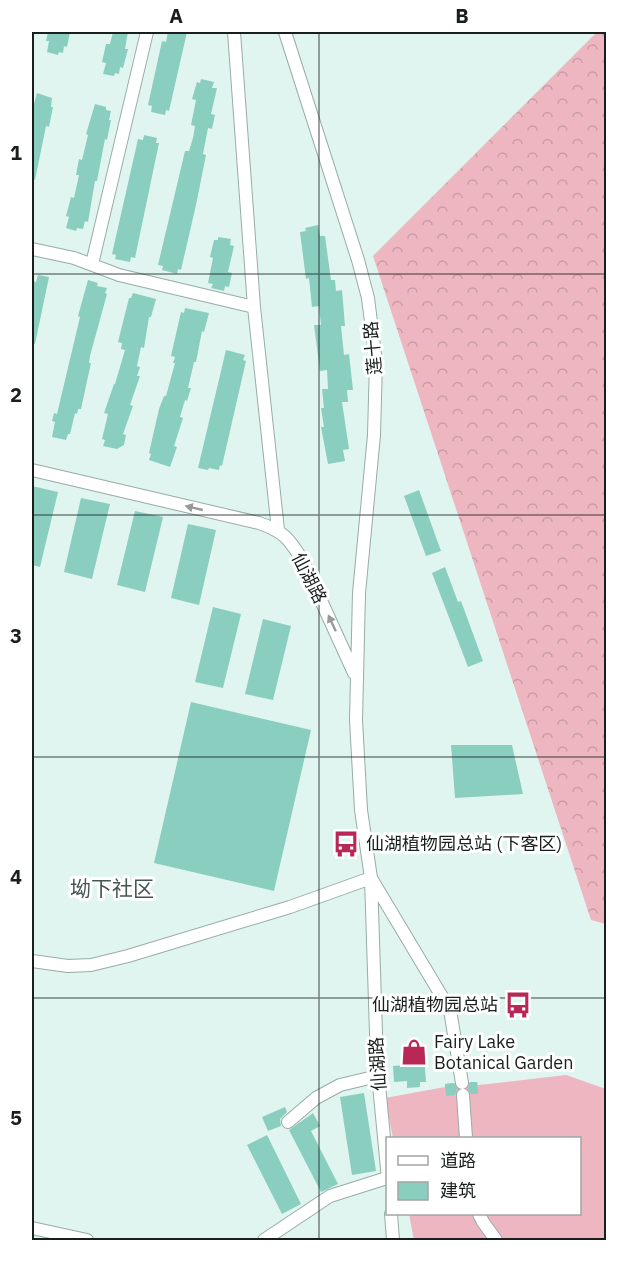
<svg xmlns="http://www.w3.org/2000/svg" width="638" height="1272" font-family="'IBM Plex Sans','Noto Sans SC',sans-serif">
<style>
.forest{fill:url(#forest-crowns)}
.garden{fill:#edb6c0}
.building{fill:#8acebf}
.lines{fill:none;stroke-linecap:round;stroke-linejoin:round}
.minor-casing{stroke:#98aca7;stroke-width:14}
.minor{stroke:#fff;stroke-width:12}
.oneway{fill:#979a99}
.grid{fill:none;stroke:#181f1d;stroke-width:1.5;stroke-opacity:0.55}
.labels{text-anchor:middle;stroke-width:6;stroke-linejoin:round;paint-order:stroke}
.street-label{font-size:18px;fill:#181f1d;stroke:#fff}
.poi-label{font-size:18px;fill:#181f1d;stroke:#fff;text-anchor:start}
.quarter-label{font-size:21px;fill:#445651;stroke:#fff}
.neatline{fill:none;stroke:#181f1d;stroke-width:2}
.grid-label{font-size:20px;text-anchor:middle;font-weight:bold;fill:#181f1d}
</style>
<defs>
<pattern id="forest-crowns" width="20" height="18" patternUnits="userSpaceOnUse" patternTransform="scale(1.5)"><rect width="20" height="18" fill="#edb6c0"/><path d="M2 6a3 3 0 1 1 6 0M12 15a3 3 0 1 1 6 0" fill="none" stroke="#ca9ca5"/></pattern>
</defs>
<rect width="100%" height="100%" fill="#e0f5f0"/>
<path class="forest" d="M597,32H606V924L591,920L373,256Z"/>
<path class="garden" d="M566,1075L606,1089V1240H414L409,1214H580V1138H393L385,1098L445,1087V1084L477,1082L478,1085L489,1084Z"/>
<path class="building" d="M48,32H70L67,47L64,46L63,53L59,52L58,55L47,52L49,41H46Z
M113,32H128L125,49H128L123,68L120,67L119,74L115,73L114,76L103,74L106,63L102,62L106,44H110Z
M168,32H187L169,111L166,110L165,115L151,112L152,106L148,105L162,41L166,42Z
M201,79L214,82L212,88H217L211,114L215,115L212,129L208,128L203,154L206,155L196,205L181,270L178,269L177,274L162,270L163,266L158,265L185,151H189L193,138L195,126L191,125L196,100L192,99L197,82L200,83Z
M37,93L52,98L51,107H53L49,127L46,126L35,180L32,179V103L34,104Z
M95,104L106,107V110L111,111L109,120H111L107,140L105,139L97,181H95L88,222L85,221L83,229L77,228L76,231L66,228L69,217L66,216L71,197L74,198L79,175H76L79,159L82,160L88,135L86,134Z
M144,135L157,138L156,143H159L135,258L131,257L130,262L115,259L116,255L112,254L138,139L143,140Z
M318,225L320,236H325L331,280H335L336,291L342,290L345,326H341L344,355L349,354L353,390H347L348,402H342L349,449L343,450L345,461L328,464L321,427H324L321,408H324L322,389H328L327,370L320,371L314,325H321L319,306L312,307L309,278L306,279L300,232L306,231L305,228Z
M218,237L231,239L230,245L234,246L228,272L232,273L229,287L225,286L224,291L211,288L213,284L208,283L213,258L210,257L214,240H218Z
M38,275L49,277L35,344H32V281L36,282Z
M88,280L98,283L97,286L107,288L105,293L107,294L90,356L89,363H91L81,409H78L77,414L75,413L70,434H68L66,440L52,437L55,422L52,421L54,413L57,414L80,317L78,316Z
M133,293L156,299L151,317H149L144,348L141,347L137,366L140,367L137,376H140L130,405L133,406L123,434L126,435L124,445L117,449L103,446L105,440L102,439L108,414L104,413L114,384H115L125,350L121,349L122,343L118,342L129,298H131Z
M185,308L209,313L204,332L202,331L196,362H194L188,388H191L187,401L185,400L180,417L183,418L174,446L177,447L170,467L149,460L151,454L149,453L159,409L164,396H166L175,363H173L175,357L171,356L181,312L184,313Z
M226,350L245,355L243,360L246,361L222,466L220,465L219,470L209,468L208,470L198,468Z
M32,486L58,492L40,567L32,565Z
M419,490L441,551L426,556L404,496Z
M81,498L110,504L92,579L64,572Z
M135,511L163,517L145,592L117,585Z
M188,524L216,530L199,605L171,598Z
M445,567L458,602L461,601L483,661L468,667L432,573Z
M213,607L241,614L223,688L195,682Z
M263,619L291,626L273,700L245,694Z
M191,702L311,730L274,891L154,863Z
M451,745H512L523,794L455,798Z
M416,1048V1056L424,1055L426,1082H420V1087L407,1088V1081L394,1082L393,1066L407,1065L405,1049Z
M470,1082H477L478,1094H471L468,1089Z
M454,1083L457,1089L455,1095L446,1096L445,1084Z
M364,1093L376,1171L352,1175L340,1097Z
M285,1107L287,1112L280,1119L281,1126L268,1131L262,1117Z
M313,1113L320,1126L311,1131L338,1184L321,1192L289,1130Z
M267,1135L301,1204L282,1214L247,1145Z"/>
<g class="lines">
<g class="minor-casing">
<path id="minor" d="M234,32L254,307L278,530
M285,32L358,260L368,298L376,362L374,435L359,593L356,720L361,810L371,878L450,1010L462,1083
M32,249L74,258L119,275L254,307
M92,264L147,32
M32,470L259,523C285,532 289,539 303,561L354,673
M32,961L68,966L91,965L128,956L290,907L371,878L377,1064L388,1179
M463,1095L466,1138
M288,1122L316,1098L340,1085L378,1076
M391,1214L393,1240
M479,1214L483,1222L496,1240
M32,1228L87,1240
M264,1240L330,1196L387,1178"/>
</g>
<use href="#minor" class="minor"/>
</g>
<defs><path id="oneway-solid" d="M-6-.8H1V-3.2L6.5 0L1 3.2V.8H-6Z" transform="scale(1.5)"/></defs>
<g class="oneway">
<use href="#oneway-solid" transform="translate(194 508) rotate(-167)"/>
<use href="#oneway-solid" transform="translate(332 623) rotate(-115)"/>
</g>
<path class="grid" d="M319,32V1240M32,274H606M32,515H606M32,757H606M32,998H606"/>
<defs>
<g id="bus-bare" transform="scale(2.07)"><path d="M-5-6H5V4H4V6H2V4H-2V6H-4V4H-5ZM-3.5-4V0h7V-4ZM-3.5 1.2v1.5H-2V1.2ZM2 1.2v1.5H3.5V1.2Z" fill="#b72856" stroke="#fff" stroke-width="2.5" paint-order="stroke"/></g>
<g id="shop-bare" transform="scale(2.07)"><path d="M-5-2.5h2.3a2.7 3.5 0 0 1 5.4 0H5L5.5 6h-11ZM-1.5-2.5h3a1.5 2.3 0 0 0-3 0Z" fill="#b72856" stroke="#fff" stroke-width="2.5" paint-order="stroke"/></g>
</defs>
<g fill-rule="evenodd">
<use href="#bus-bare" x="346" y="844"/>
<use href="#bus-bare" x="518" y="1005"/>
<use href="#shop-bare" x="414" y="1052"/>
</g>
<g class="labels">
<g class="street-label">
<text transform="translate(373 348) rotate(-95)" y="6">莲十路</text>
<text transform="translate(309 578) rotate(63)" y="6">仙湖路</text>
<text transform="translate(378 1064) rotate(-94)" y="6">仙湖路</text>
</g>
<g class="poi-label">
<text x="366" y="850">仙湖植物园总站 (下客区)</text>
<text x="498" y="1011" text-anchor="end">仙湖植物园总站</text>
<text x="434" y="1048">Fairy Lake<tspan x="434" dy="21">Botanical Garden</tspan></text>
</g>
<g class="quarter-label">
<text x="112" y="896">坳下社区</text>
</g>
</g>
<rect width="638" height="1272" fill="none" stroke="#ffffff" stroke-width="66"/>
<rect x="386" y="1137" width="195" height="78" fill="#ffffff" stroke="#a3a5a5" stroke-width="1.5"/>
<rect x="398" y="1156" width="30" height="9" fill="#ffffff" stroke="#a3a5a5" stroke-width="1.5"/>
<text x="440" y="1167" font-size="18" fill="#181f1d">道路</text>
<rect x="398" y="1182" width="30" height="18" fill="#8acebf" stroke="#a3a5a5" stroke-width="1.5"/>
<text x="440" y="1197" font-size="18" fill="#181f1d">建筑</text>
<rect x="33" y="33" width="572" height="1206" class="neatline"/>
<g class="grid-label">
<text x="176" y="23">A</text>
<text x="462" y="23">B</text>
<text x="16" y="160">1</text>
<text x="16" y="402">2</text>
<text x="16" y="643">3</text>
<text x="16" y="884">4</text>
<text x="16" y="1125">5</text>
</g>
</svg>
